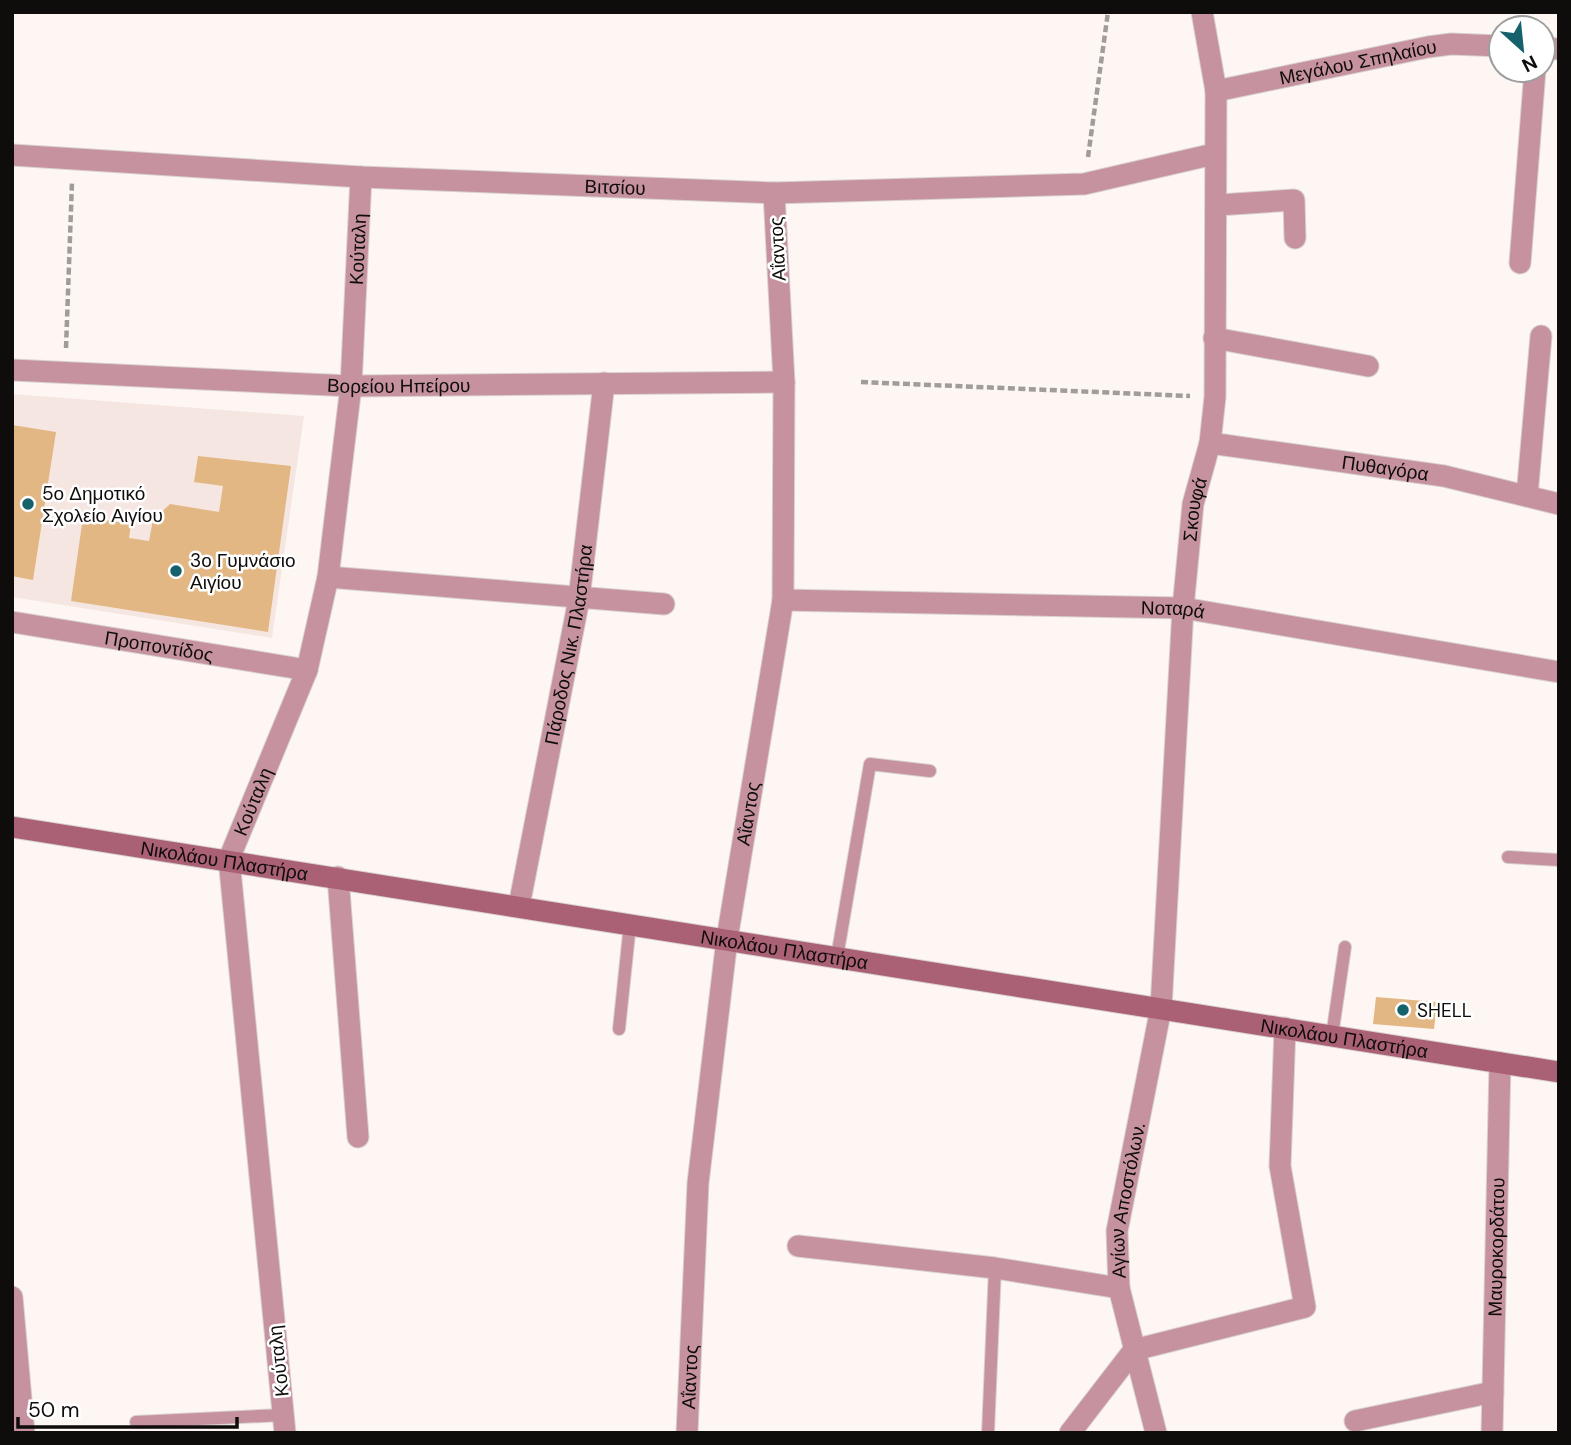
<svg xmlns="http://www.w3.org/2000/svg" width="1571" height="1445" font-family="'DM Sans',sans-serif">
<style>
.built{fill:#f6e6e1}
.building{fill:#e2b783}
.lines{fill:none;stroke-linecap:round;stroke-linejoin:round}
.lane-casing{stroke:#d8d1ce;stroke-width:14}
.street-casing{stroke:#d8d1ce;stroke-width:23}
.secondary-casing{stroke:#d8d1ce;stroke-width:23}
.path{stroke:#a19b99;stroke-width:4.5;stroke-dasharray:7 3.5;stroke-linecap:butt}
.lane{stroke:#c6929f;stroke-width:12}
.street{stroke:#c6929f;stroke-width:21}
.secondary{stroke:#aa6075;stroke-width:21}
.poi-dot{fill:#15626d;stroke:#fff;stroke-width:2.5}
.labels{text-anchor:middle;stroke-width:5;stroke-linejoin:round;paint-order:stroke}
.street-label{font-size:19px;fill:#0f0d0c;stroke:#fff}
.poi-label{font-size:19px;fill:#0f0d0c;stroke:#fff;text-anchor:start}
</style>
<rect width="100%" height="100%" fill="#fef6f3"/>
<path class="built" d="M12,394L304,416L272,638L12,597Z"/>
<path class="building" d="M12,425L56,432L33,580L12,576Z
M198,456L291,466L268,632L71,601L83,517L131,524L129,538L149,541L153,520L170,504L219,512L223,486L194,482Z
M1376,997L1437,1002L1434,1029L1373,1024Z"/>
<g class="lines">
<g class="lane-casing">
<path id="lane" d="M1508,857L1559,860
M837,957L870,764L930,771
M619,1029L630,924
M1332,1036L1345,947
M136,1422L283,1415
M988,1433L995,1268"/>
</g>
<g class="street-casing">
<g id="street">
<path d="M1543,48L1559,49"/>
<path id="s1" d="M1216,91L1428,47L1451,44L1501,46"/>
<path id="s2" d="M12,155L361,177L774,193L1084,184L1214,154"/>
<path d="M1218,205L1294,200L1295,238"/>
<path d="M1520,263L1535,70"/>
<path d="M1214,338L1368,366"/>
<path id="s3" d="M12,370L351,386L784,382"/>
<path id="s4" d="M1210,443L1444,476L1559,504"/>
<path d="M1527,496L1541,336"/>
<path d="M328,577L664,604"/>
<path id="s5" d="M783,600L1183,608L1559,672"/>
<path id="s6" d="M12,622L307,670"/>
<path d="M338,877L358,1137"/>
<path id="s7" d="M519,906L579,599L604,383"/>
<path d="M798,1246L995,1268L1119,1288"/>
<path d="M12,1297L24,1433"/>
<path d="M1355,1421L1493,1392"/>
<path id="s8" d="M285,1433L229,859L307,670L328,577L351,386L361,177"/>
<path id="s9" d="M687,1433L698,1183L727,939L783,600L784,382L774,193"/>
<path d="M1070,1433L1134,1350L1305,1307L1280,1166L1285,1028"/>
<path id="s10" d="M1156,1433L1119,1288L1117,1231L1161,1008L1183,608L1193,504L1210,443L1215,397L1216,91L1202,12"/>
<path id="s11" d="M1492,1433L1500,1063"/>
</g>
</g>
<g class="secondary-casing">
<g id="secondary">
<path id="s12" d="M12,827L1559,1072"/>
</g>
</g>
<path class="path" d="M1088,157L1108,12
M66,348L72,182
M861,382L1190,396"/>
<use href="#lane" class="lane"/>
<use href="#street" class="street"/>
<use href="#secondary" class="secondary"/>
</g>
<g class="poi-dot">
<circle cx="28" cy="504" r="7"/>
<circle cx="176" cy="571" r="7"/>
<circle cx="1403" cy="1010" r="7"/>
</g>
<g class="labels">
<g class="street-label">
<text dy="7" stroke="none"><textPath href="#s1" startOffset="145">Μεγάλου Σπηλαίου</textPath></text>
<text dy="7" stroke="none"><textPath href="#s2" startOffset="604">Βιτσίου</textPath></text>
<text dy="7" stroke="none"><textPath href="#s8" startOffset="1206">Κούταλη</textPath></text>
<text transform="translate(777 249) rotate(-93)" y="7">Αΐαντος</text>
<text dy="7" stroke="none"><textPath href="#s3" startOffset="387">Βορείου Ηπείρου</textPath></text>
<text dy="7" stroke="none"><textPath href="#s4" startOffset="177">Πυθαγόρα</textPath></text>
<text dy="7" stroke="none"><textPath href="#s10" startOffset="934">Σκουφά</textPath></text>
<text dy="7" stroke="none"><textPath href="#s5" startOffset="390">Νοταρά</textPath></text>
<text dy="7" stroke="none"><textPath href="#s7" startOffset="266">Πάροδος Νικ. Πλαστήρα</textPath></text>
<text dy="7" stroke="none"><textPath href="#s6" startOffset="149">Προποντίδος</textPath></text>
<text dy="7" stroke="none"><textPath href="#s8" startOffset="639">Κούταλη</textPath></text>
<text dy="7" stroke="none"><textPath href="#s9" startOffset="623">Αΐαντος</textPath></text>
<text dy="7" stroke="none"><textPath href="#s12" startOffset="215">Νικολάου Πλαστήρα</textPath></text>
<text dy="7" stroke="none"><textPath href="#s12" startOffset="782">Νικολάου Πλαστήρα</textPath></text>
<text dy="7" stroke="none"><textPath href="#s12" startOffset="1349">Νικολάου Πλαστήρα</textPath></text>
<text dy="7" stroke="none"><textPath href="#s10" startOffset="238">Αγίων Αποστόλων.</textPath></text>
<text dy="7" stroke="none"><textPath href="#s11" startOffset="186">Μαυροκορδάτου</textPath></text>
<text transform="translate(278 1361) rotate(-96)" y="7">Κούταλη</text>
<text dy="7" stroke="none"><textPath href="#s9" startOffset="56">Αΐαντος</textPath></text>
</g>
<g class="poi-label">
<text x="42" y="500">5ο Δημοτικό<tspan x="42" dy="22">Σχολείο Αιγίου</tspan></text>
<text x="190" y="567">3ο Γυμνάσιο<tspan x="190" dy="22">Αιγίου</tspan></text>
<text x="1417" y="1017">SHELL</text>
</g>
</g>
<rect width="1571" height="1445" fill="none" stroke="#0f0d0c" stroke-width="28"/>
<g transform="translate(1522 49) rotate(153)"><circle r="33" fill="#ffffff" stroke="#9f9e9e" stroke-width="2"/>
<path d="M0-5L12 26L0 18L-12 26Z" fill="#15626d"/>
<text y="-10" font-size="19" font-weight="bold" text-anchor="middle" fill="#0f0d0c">N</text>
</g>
<path d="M18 1417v10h219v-10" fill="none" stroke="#0f0d0c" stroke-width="3.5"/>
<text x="28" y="1417" font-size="21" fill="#0f0d0c" stroke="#ffffff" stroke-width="5" paint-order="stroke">50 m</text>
</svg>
